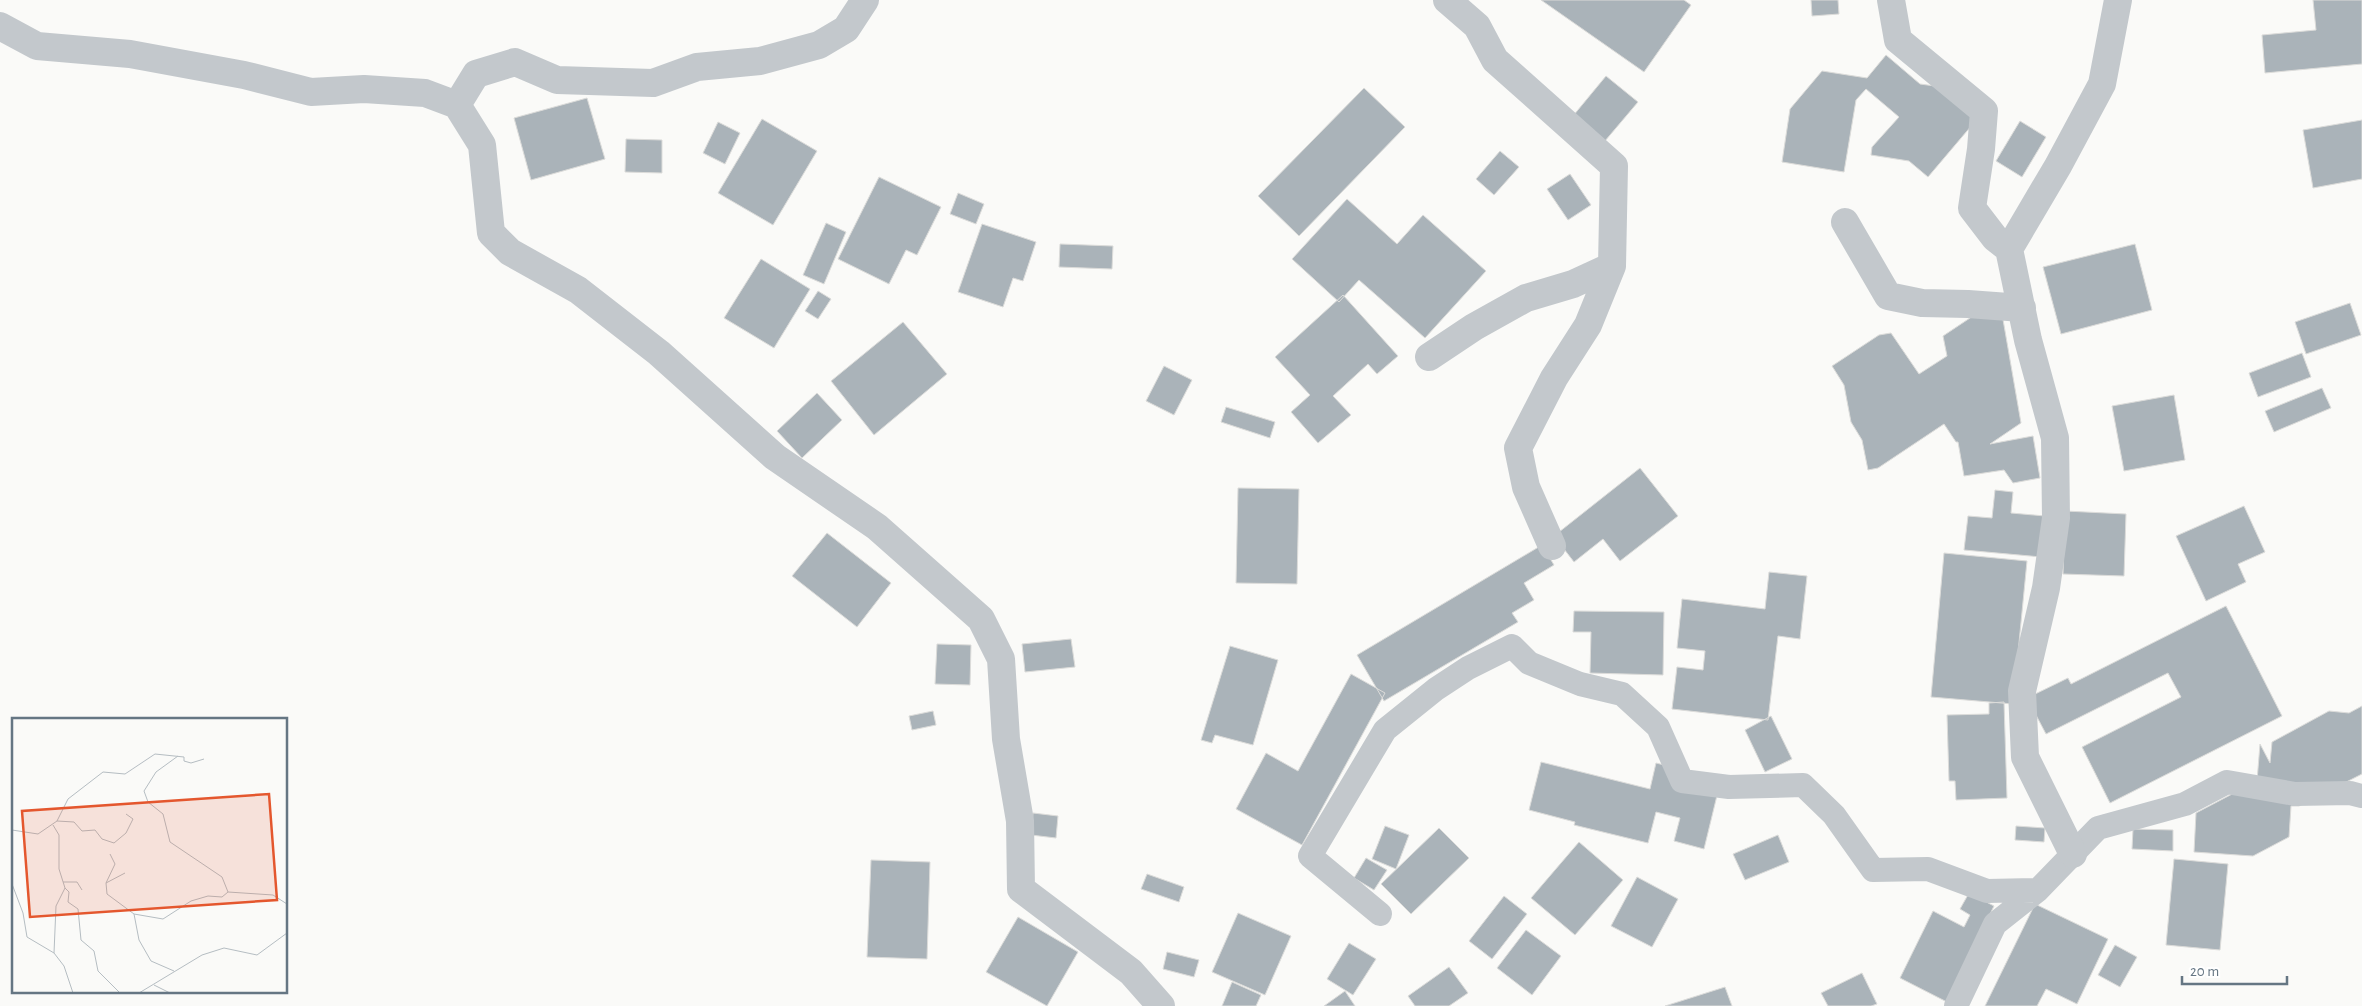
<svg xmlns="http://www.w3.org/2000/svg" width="2362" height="1006" font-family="'Alegreya Sans',sans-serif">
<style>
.building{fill:#aab3b9;stroke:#dcdcda}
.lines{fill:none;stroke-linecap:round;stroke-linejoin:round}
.pedestrian{stroke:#c3c8cc;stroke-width:24}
.minor{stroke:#c3c8cc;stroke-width:28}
.inset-road{fill:none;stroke:#b5bdc2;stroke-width:1}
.view{fill:#e4572e;fill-opacity:0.15;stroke:#e4572e;stroke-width:2.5}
.inset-edge{fill:none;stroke:#657683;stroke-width:2.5}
</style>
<rect width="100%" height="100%" fill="#fafaf8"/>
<path class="building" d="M1541,0H1684L1691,5L1644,72Z
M1811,0H1838L1839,14L1812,16Z
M2313,0H2362V64L2265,73L2262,35L2316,30Z
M1886,55L1920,84L1942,87L1978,118L1928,177L1909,161L1871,155L1872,147L1899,117L1866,89L1856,100L1844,172L1782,162L1790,109L1822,71L1867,78Z
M1606,76L1638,102L1599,148L1568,122Z
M1364,88L1405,127L1299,236L1258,196Z
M587,98L605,159L531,180L514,118Z
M762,119L817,151L773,225L718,193Z
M2362,120V179L2313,188L2303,130Z
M2020,121L2046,137L2022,177L1996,161Z
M718,122L740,133L725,164L703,153Z
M626,139L662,140V173L625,172Z
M1500,151L1519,167L1494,195L1476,179Z
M1570,174L1591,205L1568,220L1547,189Z
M879,177L941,207L917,255L906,250L889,284L838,259Z
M958,193L984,204L976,224L950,214Z
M1347,199L1397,244L1423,215L1486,271L1425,338L1359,280L1339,302L1292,259Z
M826,223L846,232L824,284L803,275Z
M982,224L1036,242L1023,281L1013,278L1003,307L958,292Z
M1060,244L1113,246L1112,269L1059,267Z
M2135,244L2152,310L2061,334L2043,267Z
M761,259L810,289L774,348L724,318Z
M818,291L831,299L818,319L805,311Z
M1343,295L1398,356L1377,374L1368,364L1333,396L1351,415L1318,443L1291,412L1310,395L1275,357Z
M2350,303L2361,335L2306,354L2295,322Z
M2001,308L2021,423L1990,444L2033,436L2040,478L2013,483L2004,470L1964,476L1958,442H1956L1944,424L1878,468L1868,470L1862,440L1851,422L1844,385L1832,366L1879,335L1891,333L1919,374L1947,356L1943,336L1979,312Z
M903,322L947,374L874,435L831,381Z
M2302,353L2311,377L2258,397L2249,373Z
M1164,366L1192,380L1174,415L1146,401Z
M2322,388L2331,408L2274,432L2265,411Z
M817,393L842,420L802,458L777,431Z
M2174,395L2185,460L2124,471L2112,406Z
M1226,407L1275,422L1270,438L1221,422Z
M1640,468L1678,516L1620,561L1603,539L1574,562L1554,536Z
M1238,488L1299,489L1297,584L1236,583Z
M1995,490L2013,492L2011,513L2045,516L2041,557L1964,550L1968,516L1992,518Z
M2244,506L2265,552L2238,564L2246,582L2206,601L2176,536Z
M2065,511L2126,514L2124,576L2063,574Z
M827,533L891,583L857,627L792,576Z
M1542,545L1554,565L1524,583L1534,600L1512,613L1518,622L1384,701L1357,655Z
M1944,553L2027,561L2013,704L1931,697Z
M1769,572L1807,576L1800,639L1778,636L1768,720L1672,709L1677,667L1703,670L1705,651L1677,648L1682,599L1765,609Z
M2226,606L2282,716L2110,803L2082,747L2181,697L2168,673L2046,734L2027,698L2068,678L2071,684Z
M1574,611L1664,612L1663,675L1590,673L1591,632H1573Z
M1071,639L1075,667L1025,672L1022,644Z
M937,644L971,645L970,685L935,684Z
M1230,646L1278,660L1253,745L1215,735L1212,743L1201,740Z
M1351,674L1385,693L1302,845L1236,809L1266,753L1298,771Z
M2004,702L2007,798L1956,800L1955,781H1949L1947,715L1989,714V703Z
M2362,706V774L2299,806H2291L2289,837L2253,856L2194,852L2196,813L2257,781L2260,744L2270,763L2272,742L2329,711L2349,713Z
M933,711L936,725L912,730L909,716Z
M1771,716L1792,759L1765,772L1745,730Z
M1541,762L1650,789L1656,763L1721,779L1704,849L1674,841L1680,818L1656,812L1648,843L1574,825L1575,822L1529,810Z
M1033,813L1058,816L1056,838L1031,835Z
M1385,826L1409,835L1396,869L1372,859Z
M2016,826L2045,828L2044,842L2015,840Z
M1439,828L1469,858L1411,914L1381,884Z
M2133,829L2173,830V851L2132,849Z
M1778,835L1789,862L1745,880L1733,854Z
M1579,842L1623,880L1575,935L1531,898Z
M1366,858L1387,870L1374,890L1354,878Z
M2174,859L2228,864L2220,950L2166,945Z
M871,860L930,862L927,959L867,957Z
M1147,874L1184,887L1179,902L1141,889Z
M1637,877L1678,899L1652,947L1611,926Z
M1969,893L1994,906L1947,1002L1900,978L1933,911L1964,927L1970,915L1960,909Z
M1504,896L1527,914L1492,959L1469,941Z
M2035,904L2108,939L2077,1004L2046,989L2037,1006H1985Z
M1238,913L1291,936L1265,995L1212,972Z
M1018,917L1078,952L1047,1006L986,972Z
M1526,930L1561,956L1532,995L1497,968Z
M1349,943L1376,959L1353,995L1327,979Z
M2115,945L2137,957L2120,987L2098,975Z
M1167,952L1199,960L1194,977L1163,969Z
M1449,967L1468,993L1449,1006H1415L1408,996Z
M1862,973L1877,1004L1871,1006H1828L1821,993Z
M1232,982L1261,995L1256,1006H1222Z
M1725,987L1732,1006H1665Z
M1345,991L1355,1006H1324Z"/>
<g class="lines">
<path class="pedestrian" d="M1380,914L1310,856L1385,730L1436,689L1468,668L1512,646L1529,663L1580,684L1622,694L1658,727L1682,781L1729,787L1803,785L1834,815L1873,870L1928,869L1987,891L2038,890L2098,828L2185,804L2227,782L2295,794L2350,793L2362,796
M1956,1006L1995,924L2038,890"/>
<path class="minor" d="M1447,0L1477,26L1495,60L1614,166L1612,266L1588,325L1554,378L1518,448L1526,487L1552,546
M1891,0L1898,40L1984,111L1981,149L1972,208L1995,238L2009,249
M0,26L37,46L130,54L244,75L311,92L364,89L425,93L457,105L482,145L491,233L510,252L578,290L659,353L775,457L877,527L981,619L1001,659L1006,739L1020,821L1021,889L1131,972L1161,1006
M457,105L476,74L515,62L557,80L653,83L697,67L760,61L819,45L846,29L865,0
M1845,222L1888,296L1922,303L1968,304L2022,308
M1429,357L1474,327L1526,298L1573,284L1612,266
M2073,854L2025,757L2022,691L2046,588L2056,518L2055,438L2028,340L2009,249L2058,166L2102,84L2118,0"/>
</g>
<g transform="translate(12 718)">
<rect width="275" height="275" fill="#fafaf8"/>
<path class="inset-road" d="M166,38L144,54L132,73L136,84L151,96L158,124L210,159L216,174L261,177L275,186M45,103L56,81L91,54L113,56L143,36L172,39V43L179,45L192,41M41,107L47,117V151L53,170L44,188L42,235L52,248L61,275M0,112L26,116L45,103L62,104L70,113L83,112L90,121L102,125L114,115L121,101L114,96M98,136L103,146L94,165L95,176L122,196L151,201L179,183L196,178L210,179L216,174M51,164H65L70,172M94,165L113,155M0,166L11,195L15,219L42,235M53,170L57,174L56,184L66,191L69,222L82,233L86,253L108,275M122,196L127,222L139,243L162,253M142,267L158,275M127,275L190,237L212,230L245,237L275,215"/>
<path class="view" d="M257,76L265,182L18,199L10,93Z"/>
<rect width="275" height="275" class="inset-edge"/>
</g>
<path d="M2182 976v8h105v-8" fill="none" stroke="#657683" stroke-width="2.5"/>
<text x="2190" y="976" font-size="15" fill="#657683" stroke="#ffffff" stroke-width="4" paint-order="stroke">20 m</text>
</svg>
